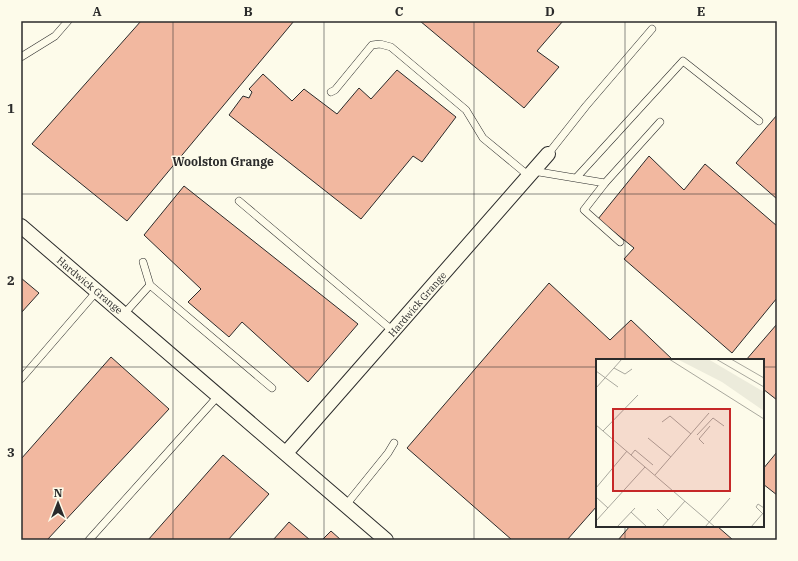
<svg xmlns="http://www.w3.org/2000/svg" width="798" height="561" font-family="'IBM Plex Serif',serif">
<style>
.building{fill:#f2b8a0;stroke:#2b2b2b}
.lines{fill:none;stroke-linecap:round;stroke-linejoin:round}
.service-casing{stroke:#2b2b2b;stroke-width:8}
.minor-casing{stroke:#2b2b2b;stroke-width:16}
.service{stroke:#fdfbea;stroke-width:7}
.minor{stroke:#fdfbea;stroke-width:14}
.grid{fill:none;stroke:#2b2b2b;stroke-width:1;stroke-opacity:0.55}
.labels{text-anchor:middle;stroke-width:3;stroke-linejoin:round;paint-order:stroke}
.street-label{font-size:10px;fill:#2b2b2b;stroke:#fdfbea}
.quarter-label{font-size:12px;font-weight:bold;fill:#2b2b2b;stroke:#fdfbea}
.inset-road{fill:none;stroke:#a9a89e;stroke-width:1}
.view{fill:#c62828;fill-opacity:0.15;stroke:#c62828;stroke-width:2}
.inset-edge{fill:none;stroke:#2b2b2b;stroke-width:2}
.neatline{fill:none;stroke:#2b2b2b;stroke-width:1.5}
.grid-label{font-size:13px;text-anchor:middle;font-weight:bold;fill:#2b2b2b}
</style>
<rect width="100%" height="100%" fill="#fdfbea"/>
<path class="building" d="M141,21H294L127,221L32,144Z
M420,21H563L537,51L559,67L524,108Z
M397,70L456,117L422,162L413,156L361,219L229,115L243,96L249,98L252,92L249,89L263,74L292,101L304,89L337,114L359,88L371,99Z
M777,115V199L736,163Z
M649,156L684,190L705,164L777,226V298L732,353L624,259L634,248L598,219Z
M184,186L358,324L308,382L242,322L229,337L188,302L201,289L144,235Z
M21,278L39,293L21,313Z
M549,283L610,340L631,320L673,360H597V506L567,540H512L407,448Z
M777,324V400L763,389V360H746Z
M111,357L169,409L47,540H21V459Z
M777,452V495L763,484V469Z
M223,455L269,494L228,540H148Z
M289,522L310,540H273Z
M630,526H717L733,540H618Z
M331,531L341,540H322Z"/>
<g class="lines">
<g class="service-casing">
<path id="service" d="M21,57L55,36L68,21
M331,92L335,90L372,45L380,44L391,47L466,110L483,138L529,176
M548,154L586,106L652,29
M533,171L605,183
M576,178L683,61L759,121
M239,201L393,331
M620,242L584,210L605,183L660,122
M143,262L150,285
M124,314L150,285L272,388
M21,379L97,291
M346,505L388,453L394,443
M89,540L219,395"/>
</g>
<g class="minor-casing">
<path id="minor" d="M21,226L386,540
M286,453L548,154"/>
</g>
<use href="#service" class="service"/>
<use href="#minor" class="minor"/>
</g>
<path class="grid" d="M173,21V540M324,21V540M474,21V540M625,21V360M21,194H777M21,367H597M763,367H777M625,526V540"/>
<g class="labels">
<g class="street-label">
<text transform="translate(90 285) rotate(40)" y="4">Hardwick Grange</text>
<text transform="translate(417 304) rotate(-49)" y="4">Hardwick Grange</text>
</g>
<g class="quarter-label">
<text x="223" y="166">Woolston Grange</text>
</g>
</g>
<g transform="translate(596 359)">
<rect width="168" height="168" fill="#fdfbea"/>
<path d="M81,0H112L168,33V52L126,23Z" fill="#ecebdb"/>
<path class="inset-road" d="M73,0L168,60M120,0L168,28M135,0L168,19M18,9L29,15L36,10M0,12L22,28M0,29L26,0M66,63L74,57L95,75M0,66L119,168M7,72L42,36M101,76L117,59L128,67M52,79L75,98M108,85L103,80L114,67M35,96L39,91L57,106M59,116L113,54M0,129L31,92M0,138L12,149M61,150L72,161M35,153L51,168M167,155L160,148L162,145L168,149M0,162L49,108M21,168L39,149M66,168L89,142M109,168L134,139M155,168L168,153"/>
<path class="view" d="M17,50H134V132H17Z"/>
<rect width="168" height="168" class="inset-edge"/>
</g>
<rect width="798" height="561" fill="none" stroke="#fdfbea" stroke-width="44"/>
<g transform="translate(58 503)" stroke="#fdfbea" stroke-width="3" paint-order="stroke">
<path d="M0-3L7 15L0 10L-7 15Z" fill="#2b2b2b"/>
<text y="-6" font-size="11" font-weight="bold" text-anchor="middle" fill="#2b2b2b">N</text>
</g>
<rect x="22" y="22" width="754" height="517" class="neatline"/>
<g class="grid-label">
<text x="97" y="16">A</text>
<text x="248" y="16">B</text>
<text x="399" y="16">C</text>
<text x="550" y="16">D</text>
<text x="701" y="16">E</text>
<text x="11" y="113">1</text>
<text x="11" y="285">2</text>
<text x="11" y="457">3</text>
</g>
</svg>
